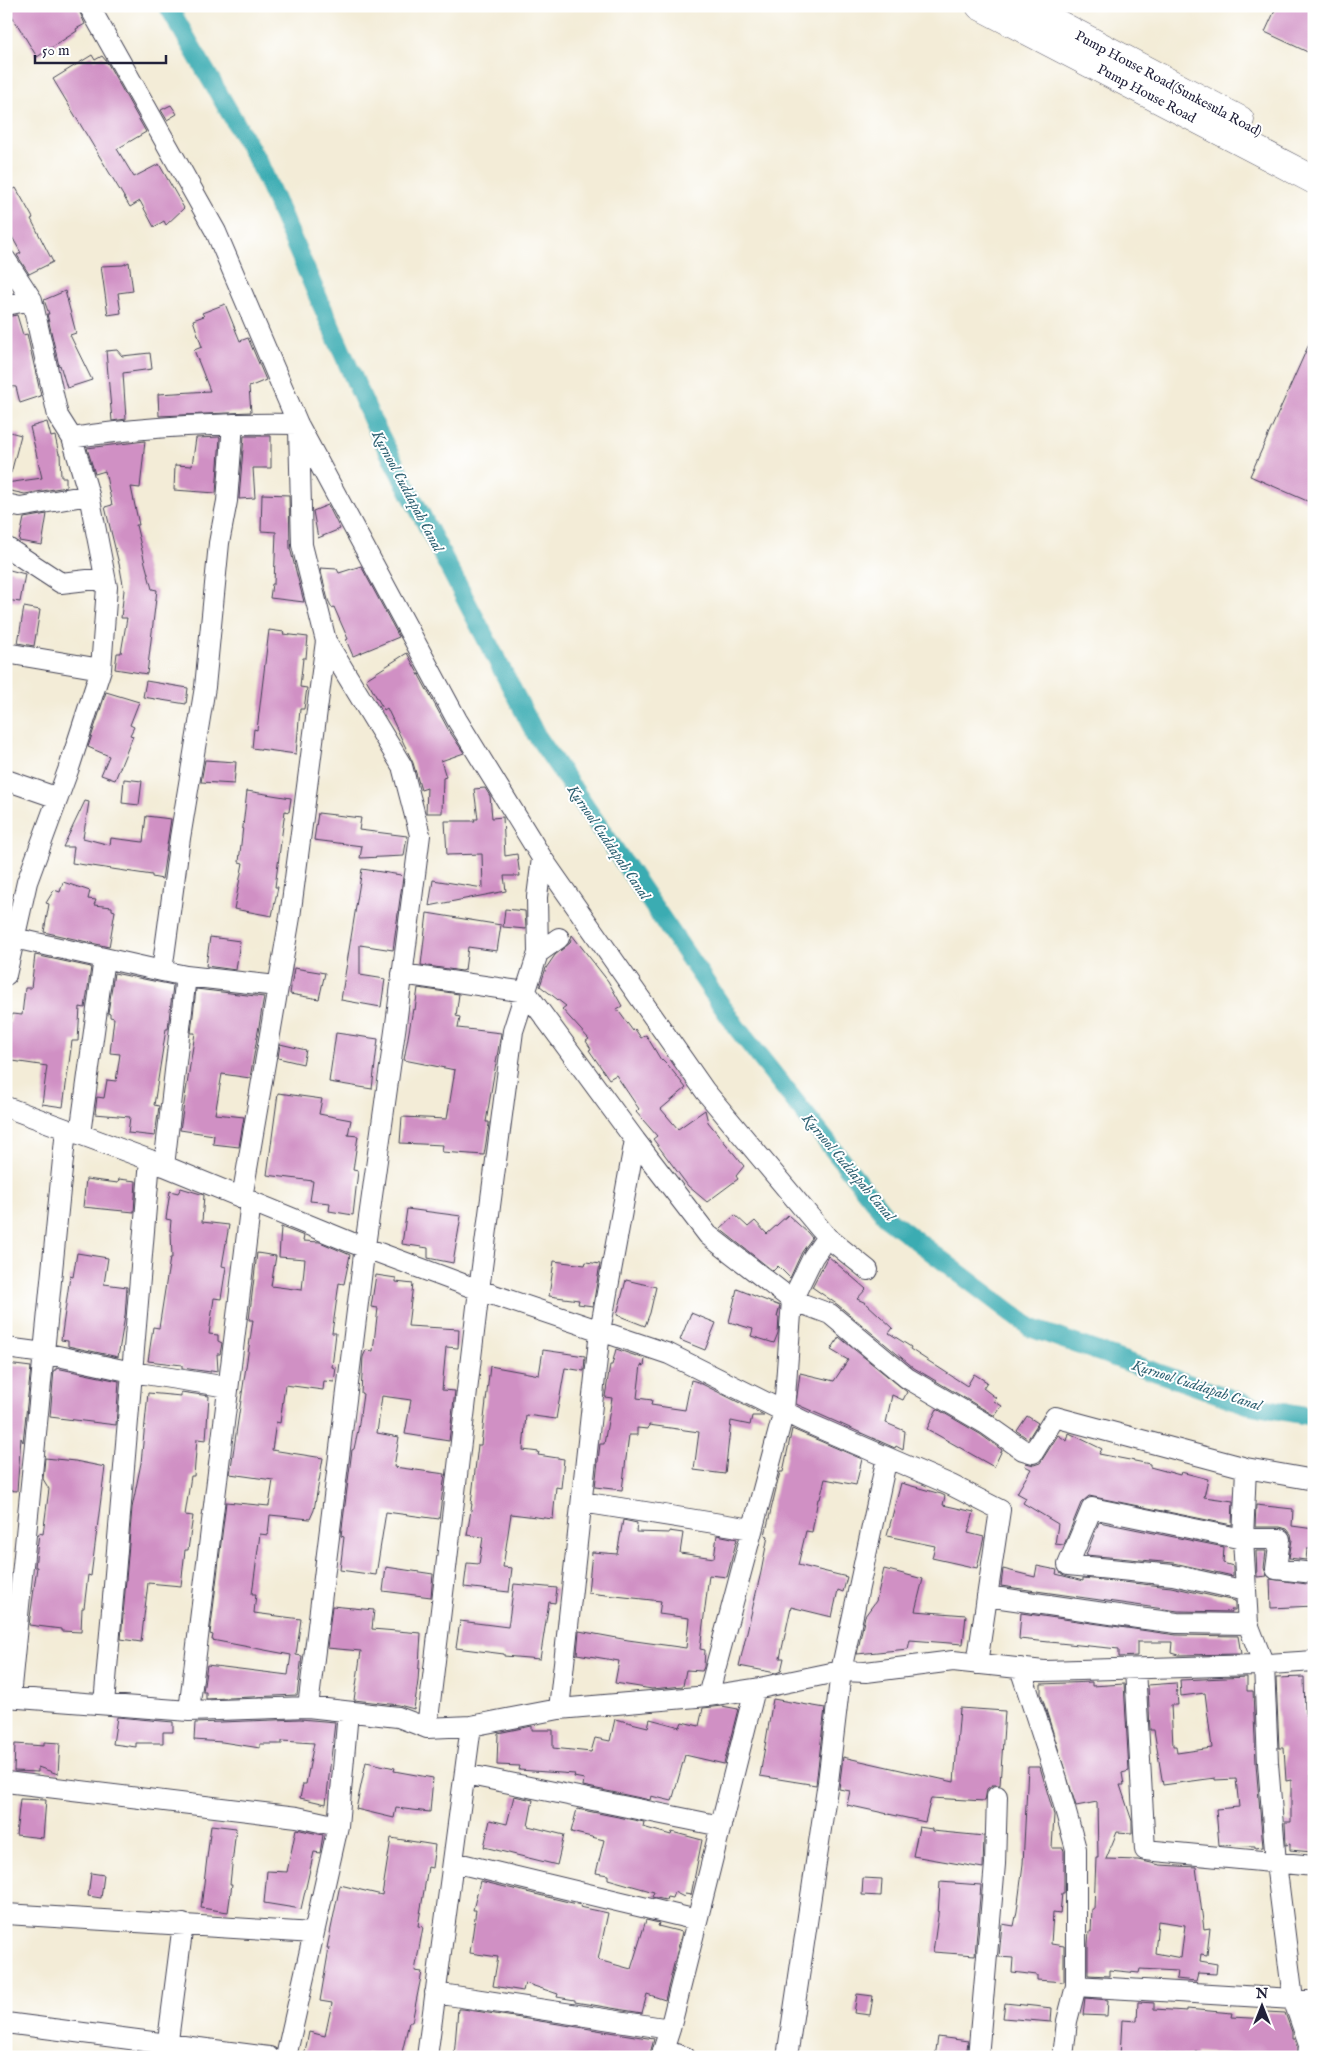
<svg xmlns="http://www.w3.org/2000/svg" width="1320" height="2063" font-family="'IM FELL English',serif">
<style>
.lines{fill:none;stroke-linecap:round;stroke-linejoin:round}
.canal{stroke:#3aacb2;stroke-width:19}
.building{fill:#d090c4;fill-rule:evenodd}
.minor-casing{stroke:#414052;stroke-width:22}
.secondary-casing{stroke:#414052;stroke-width:29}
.minor{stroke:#fff;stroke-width:20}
.secondary{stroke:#fff;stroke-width:28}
.labels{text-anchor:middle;stroke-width:4;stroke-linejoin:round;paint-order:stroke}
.street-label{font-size:14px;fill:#22223b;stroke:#fff}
.water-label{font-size:15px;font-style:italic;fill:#2d6071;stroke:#fff}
</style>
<rect width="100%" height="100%" fill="#fff"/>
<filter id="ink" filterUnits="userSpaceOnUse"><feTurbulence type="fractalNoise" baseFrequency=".02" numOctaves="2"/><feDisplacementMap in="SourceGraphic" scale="10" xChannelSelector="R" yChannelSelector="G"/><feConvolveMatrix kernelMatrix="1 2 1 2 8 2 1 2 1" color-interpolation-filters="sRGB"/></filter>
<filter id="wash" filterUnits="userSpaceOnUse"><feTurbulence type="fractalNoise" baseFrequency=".0096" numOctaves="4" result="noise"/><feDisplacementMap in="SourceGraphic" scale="20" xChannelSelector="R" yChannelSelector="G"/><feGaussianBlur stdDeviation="1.12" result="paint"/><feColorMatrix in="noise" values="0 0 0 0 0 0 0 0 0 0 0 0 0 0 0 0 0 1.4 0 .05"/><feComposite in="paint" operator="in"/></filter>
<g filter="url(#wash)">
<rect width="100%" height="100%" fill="#f3ecd7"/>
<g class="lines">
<path class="canal" d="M168,6L260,165L373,422L535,733L737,1028L888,1219L1031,1328L1249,1405L1314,1417"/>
</g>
<g id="blocks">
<path class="building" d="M6,6H77L85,24L76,29L77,31L37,57Z
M1277,6H1314V55L1265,32Z
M92,55L95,60L102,56L107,62L146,132L117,149L134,177L159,164L184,208L166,225L164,221L154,227L140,201L130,207L53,79Z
M171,105L177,114L167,120L161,110Z
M16,188L33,218L31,219L53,262L29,274L17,255L21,253L6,226V193Z
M129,262L133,291L118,293L121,313L108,315L101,266L123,265Z
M65,291L76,333L70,335L92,380L67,388L60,365L59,366L47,314H49L44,300Z
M225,304L240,341L248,338L266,380L249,387L251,412L159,416L158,394L210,391L194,350L202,347L193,320L204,316L202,313Z
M17,315L23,335L27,334L41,396L20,403L16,387L6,386V317Z
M1314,333V504L1250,476Z
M117,350L122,356L150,353L152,369L123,373L126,419L112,421L106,351Z
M47,422L51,437L55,436L59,454H60L61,477H66V487L25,494L6,490V483L42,478L30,427Z
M6,431L21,435L11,473L6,472Z
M244,436H271V468H253L255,498L239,499Z
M220,437L216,493L174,490L175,465L192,466L196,438Z
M145,441L140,488L131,487L139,525H136L145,563L152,589L157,590L147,674L115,669L117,653H121L127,618H121L124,590L120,568L105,507L112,505L105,471L95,474L87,448Z
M262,494L289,495L290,548L304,602L270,598L272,584H274L276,532L261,531Z
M328,505L340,529L318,538L313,511Z
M47,514L42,545L19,541L24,518Z
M361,566L399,637L353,656L346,640L348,639L334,607L332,608L328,600L320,568L337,569L339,573Z
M6,569L25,574L20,602L6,600Z
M24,607L40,610L34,646L18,643Z
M269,630L284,632L283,634L308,637L306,658H303L300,687L307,688L304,709H300L296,754L252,748L254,729L257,730Z
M407,653L448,729L464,753L441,761L446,777L443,778L442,813H426L427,788L421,790L413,763L387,708L384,710L366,679Z
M146,681L188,688L186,704L143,697Z
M106,692L139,702L130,725L134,727L130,735L133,736L115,780L101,775L109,756L88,747Z
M205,760L236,762L234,784L201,782Z
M124,779L142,781L139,805L122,803Z
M485,788L490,796L492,818L503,817L505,856L517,854L520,876H504L506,891L429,906L433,880L483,888L482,854L447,855L445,821H475L474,819H478L474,789Z
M247,791L291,798L289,812L285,811L275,887H278L272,916L234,909L243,863L239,862Z
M85,801L89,802L83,838L110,845L111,838L143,842L146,816L171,819L162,879L152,877V875L72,863L74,847H63Z
M318,813L361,818L359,830L407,836L404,856L360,858L362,846L314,840Z
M362,869L401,875L403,877L393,950L360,945V975L385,979L381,1007L341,1000Z
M63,882L90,891L88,899L96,900L94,905L112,907V910L115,911L109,947L44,932L49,904L46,903L54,890L60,892Z
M505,909L525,911L526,929L503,927Z
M427,913L501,925L497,951L468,947L465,970L462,971L421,965Z
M572,935L608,981L622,1006L617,1009L633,1031L635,1029L641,1038L646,1035L661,1060L662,1059L668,1065L686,1088L661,1109L678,1129L705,1110L708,1122L744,1166L736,1176L738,1179L707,1202L688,1186L653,1139L657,1136L636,1112L639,1109L616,1075L609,1079L589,1050L591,1049L586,1041L589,1039L562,1009L566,1006L540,986L546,968L555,955L570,943Z
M210,937L240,941L236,970L206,966Z
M35,955L91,967L85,1008L80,1007L78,1041H72L63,1107L42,1104L47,1066L6,1060V1039L12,1014L22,1015L25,988H31Z
M294,968L325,973L319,999L290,994Z
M114,973L173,985L168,1029H166L154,1105L159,1106L155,1136L128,1133L130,1117L95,1114L97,1097L104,1098L107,1080L116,1081L120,1054L110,1053L114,1018L110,1017V1014L108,1013Z
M418,988L459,994L456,1016L460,1017L458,1028L501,1033L486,1122H489V1124L484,1155L442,1152L443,1145L400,1143L402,1117L447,1119L455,1070L404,1060L413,1009L415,1010Z
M196,989L264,997L250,1078L222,1074L215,1114L244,1117L239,1147L213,1144L214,1135L180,1130L195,1033H191Z
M336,1033L378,1039L372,1089L329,1082Z
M280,1044L306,1050L303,1064L278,1058Z
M278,1093L322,1099L319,1114L351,1120L348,1135L358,1136L353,1170L358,1171L353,1215L329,1211L330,1203L310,1201L313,1181L267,1175Z
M86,1179L118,1183L119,1179L136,1181L134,1212L83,1207Z
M181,1188L204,1195L202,1222L229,1225L222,1266L226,1267L221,1299L214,1298L209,1334L218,1335V1341L222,1343L220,1354H217L218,1371L211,1370V1372L182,1368V1365L148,1361L153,1327L159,1328L170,1258H172L171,1231H170L171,1220L166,1219L170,1191L178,1193Z
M407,1209L461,1216L453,1263L428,1258V1248L402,1244Z
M735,1215L748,1227L755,1221L767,1234L788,1215L808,1233L812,1238L802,1252L790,1278L778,1266L773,1271L720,1229Z
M281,1227L304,1236L303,1241L320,1242L350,1255L344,1284L339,1283L332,1333H336L332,1367L336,1368L334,1382L324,1381L323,1390L285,1385L280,1423L276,1422L272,1450L323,1458L314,1510L310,1519L270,1515L268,1535L260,1534L252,1594H256L254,1613L301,1619L296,1655L302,1656L297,1695L206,1699V1692H203L207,1665L288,1675L291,1655L212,1640L213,1635L210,1634L226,1502L269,1506L273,1480L230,1474L253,1320H249L257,1253L276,1256L271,1286L302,1290L305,1259L279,1257Z
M77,1253L108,1258L104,1284L127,1287L125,1316L118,1357L68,1346V1341L61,1340L70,1276L73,1277Z
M828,1256L866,1289L857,1299L866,1303L893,1328L889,1333L911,1347L910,1349L967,1386L974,1374L987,1382L983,1388L996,1398L994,1401L1002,1406L995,1416L914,1368L838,1305L812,1287Z
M554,1261L585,1265L586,1262L600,1264L593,1306L578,1304L579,1300L549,1296Z
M376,1275L396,1278V1282L413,1284L408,1326L459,1329L458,1348L446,1347L442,1390L455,1391L449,1441L405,1434L411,1400L382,1396L377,1433L399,1437L394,1467L445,1474L439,1519L386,1512L376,1575L340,1570L344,1537L341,1536L352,1450L354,1449L358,1430L363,1394L361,1393L363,1357L366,1350L373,1351L378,1308L371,1307Z
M626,1280L656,1287L650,1313L645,1326L617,1315Z
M737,1289L780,1306L777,1317H779L778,1333L774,1343L751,1336L753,1329L729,1322Z
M691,1313L716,1323L705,1350L680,1340Z
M839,1337L907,1392L903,1400L892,1395L886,1423L905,1431L903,1450L896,1446L895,1448L796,1404L800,1373L834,1381L848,1360L831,1350Z
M616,1349L645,1359L644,1366L641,1365L637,1398L652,1400L651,1405L685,1410L691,1380L698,1382L764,1415V1416H752L750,1425L731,1421L725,1474L694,1470L699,1432L649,1425L648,1429L637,1428V1435H629L622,1490L595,1487L600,1444H604L612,1398L605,1397L610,1365H612Z
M543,1350L585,1356L584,1371L565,1368L556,1419L526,1415L523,1450L539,1452L538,1455L564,1459L561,1488L556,1487L553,1519L511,1514L503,1567L512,1568L509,1592L464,1587L467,1563L479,1564L483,1537L467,1535L472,1504H471L478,1445H481L490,1366L539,1375Z
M7,1364L31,1367L23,1442L21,1438L17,1491L6,1490Z
M56,1368L119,1381L116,1425L50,1417L54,1370H56Z
M181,1392L209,1396L206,1440L197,1439L194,1476H191L185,1515L193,1516L188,1550H185L181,1586L148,1583L141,1642L121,1639L132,1508L141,1463L148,1393L181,1396Z
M937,1409L980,1434L1002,1450L994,1467L927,1429Z
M1027,1416L1038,1423L1028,1439L1017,1431Z
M792,1429L862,1459L856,1485L825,1479L820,1499H818L812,1532L806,1531L798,1565L847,1577L843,1592L838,1590L832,1617L791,1607L780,1658H784L781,1671L776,1673L739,1666L761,1572L768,1536L765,1535L780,1472H783Z
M1069,1433L1102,1449L1099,1454L1150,1464V1467L1180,1475L1181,1472L1208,1479L1204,1497L1233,1501L1232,1525L1089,1496L1081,1503L1064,1545L1055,1544L1058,1524L1023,1503L1026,1498L1017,1493L1031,1469L1025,1466L1026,1463L1034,1465L1040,1463L1058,1435L1067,1441Z
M45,1458L75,1461L105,1467L91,1576L88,1575L84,1608H82L81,1632L61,1631V1629L29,1625L37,1567H35L39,1533L43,1534L49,1489L43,1479Z
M901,1483L941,1494L945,1496L943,1505L974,1512L968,1533L984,1537L977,1568L932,1558L935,1546L887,1536Z
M1256,1505L1293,1509L1292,1526L1314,1529V1549H1307L1306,1560L1289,1558L1292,1540L1291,1534L1287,1529L1280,1527H1255Z
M623,1520L637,1523L636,1532L669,1533V1531L683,1533L680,1553L714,1558L717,1535L737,1539L727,1577L709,1575L700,1649L705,1650L704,1667L702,1671L686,1670L683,1686L652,1689L615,1683L619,1661L577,1654L579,1631L628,1640L686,1648L689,1618L659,1614L661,1601L588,1593L592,1552L617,1554Z
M1099,1522L1224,1547L1223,1563L1233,1566V1576L1174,1563L1086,1555Z
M1256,1551H1266L1264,1568L1267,1576L1257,1577Z
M1037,1566L1057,1570L1056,1574L1083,1581V1578L1171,1587L1235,1601V1610H1231L1232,1612L1178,1611L1001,1586L1003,1569L1035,1577Z
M386,1567L433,1574L431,1597L383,1591Z
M884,1569L923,1579L915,1611L966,1615L963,1644L910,1640L908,1649L857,1654L865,1616L876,1601Z
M1270,1579L1314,1585V1606L1271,1608Z
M514,1584L557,1588L555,1603L549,1602L540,1659L504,1656V1654L456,1648L460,1621L508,1627Z
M332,1606L374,1610L372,1629L421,1633L418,1681L414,1709L399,1705L354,1700L361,1651L327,1648Z
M1021,1613L1176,1635L1238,1636L1241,1654L1178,1655L1171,1653L1172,1642H1137V1656L1119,1657V1649L1019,1639Z
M1247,1677V1691H1253L1256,1764L1263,1847L1255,1848V1846L1219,1845L1216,1809L1239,1807L1236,1779L1215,1780V1778L1163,1785L1154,1730H1150L1148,1685L1176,1683L1178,1705H1171L1173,1746H1176L1177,1753L1212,1748L1205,1693L1181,1696L1180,1680Z
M1304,1677L1305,1713L1310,1723L1311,1747H1309L1312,1795H1314L1312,1852L1290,1850V1844L1286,1845L1285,1822H1291V1780L1286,1781L1284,1748H1279L1276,1678Z
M1092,1682V1686L1124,1684L1129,1771L1122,1773L1124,1785H1120L1132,1821V1833L1117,1832L1106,1859L1138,1860L1160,1865L1196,1867L1204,1929L1210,1928L1207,1955L1201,1954L1200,1961L1217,1964L1216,1974L1198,1973L1196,1981L1176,1979L1177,1971L1140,1969L1139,1973L1109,1970V1976L1088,1975V1944L1089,1931L1091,1932L1092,1909H1094L1096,1858H1098L1097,1802L1076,1806L1041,1694V1684ZM1158,1921L1185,1925L1181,1958L1155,1953Z
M773,1699L825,1708L816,1785L760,1776Z
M722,1706L738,1709L724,1764L685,1755L672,1801L651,1796L650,1800L583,1786L584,1779L574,1777L575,1774L519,1770L520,1766L497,1765L498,1733L532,1726V1730H553V1748L591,1752L595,1738L610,1741L615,1719L648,1727L650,1719L680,1727L682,1722L699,1726L703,1708Z
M960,1708L1005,1711L1000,1785H992L987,1789L985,1801L931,1798L925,1822L847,1805L850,1791L839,1789L843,1757L954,1782Z
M117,1717L173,1722V1732H163V1743H136V1747L113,1744Z
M300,1719L335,1722L326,1804L300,1798L303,1784H306L314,1743L282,1741V1744H260V1748L222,1742L194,1740L195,1723Z
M44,1742L60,1743L58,1774L38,1767V1772L14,1771L15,1744L44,1746Z
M366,1762L395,1768L394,1771L433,1778L430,1812L396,1808L394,1818L356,1809Z
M1028,1767H1040L1054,1815L1052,1848H1063L1064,1851V1893H1062L1060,1914L1053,1913L1051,1944L1064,1946V1982L1037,1980V1975L1012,1972L1013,1958L999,1957L1002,1924L1014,1926L1017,1911L1023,1864Z
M514,1796L533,1800L528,1826L564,1835L557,1865L484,1847L490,1820L507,1824Z
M20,1799L46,1800L43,1838L16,1835Z
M577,1809L644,1822L643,1827L671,1835L672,1832L702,1840L691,1895L685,1894L684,1897L674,1892L672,1898L667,1897L666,1900L652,1897L654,1892L608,1879V1875L596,1873L604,1840L571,1832Z
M211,1825L236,1828L230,1884H232L228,1912L201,1908Z
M919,1827L932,1829V1831L984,1836L983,1868L913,1856Z
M296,1829L323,1835L320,1853L314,1852L301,1909L264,1903L267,1871L287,1872Z
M391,1838L435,1845L432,1868L428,1867L418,1926L423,1927L415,1971L422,1972L412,2022H409L401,2057H380L366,2053L365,2057H304L309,2032L325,2036L332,2003L320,2001L329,1948H327L340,1885L382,1895Z
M91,1873L104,1875L101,1898L88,1896Z
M863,1878L882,1879L881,1896L862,1895Z
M480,1881L581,1905L580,1907L608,1913L598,1960L631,1969L646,1920L659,1923L658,1926L682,1932L665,2000L647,1994L642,2013L575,2002V2000L557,1997L558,1994L525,1983L523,1991L493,1986L498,1957L470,1953L476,1910H473Z
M940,1882L981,1885L975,1955L933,1952L938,1916Z
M857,1994L873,1996L870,2015L854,2013Z
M1085,1998L1108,2000L1107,2016L1083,2015Z
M1138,2002L1154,2003V2009L1187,2011V2009L1232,2013L1231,2017L1268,2019L1267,2012L1285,2013L1292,2032V2039H1294L1297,2047L1296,2057H1231V2055L1196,2052V2056L1153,2053V2057H1120L1122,2020L1137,2021Z
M1005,2003L1052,2008L1051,2022L1003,2018Z
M458,2009H463L654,2039L649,2057H454Z
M938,2037L968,2041L966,2057H935Z"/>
</g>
</g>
<g filter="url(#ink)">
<use href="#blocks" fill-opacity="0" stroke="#414052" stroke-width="1"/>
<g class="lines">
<g class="minor-casing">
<path id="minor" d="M89,6L216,232L298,424L457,720L542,858L705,1091L827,1237L868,1270
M6,260L32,300L58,416L72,438L89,495L107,587L101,669L70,765L27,882L6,975
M6,305L32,300
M72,438C147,426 222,423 298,424
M6,504L20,507L89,495
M6,547L61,583L105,578
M6,653L101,669
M6,780L58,798
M14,938L104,958L80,1134
M538,953L537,897L542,858
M104,958L162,971
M402,974L526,992L635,1140L600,1331L559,1709
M186,976L277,986
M6,1107L150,1160L350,1242L479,1290L669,1354L803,1421L951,1485L1000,1510L977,1664
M635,1140L708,1235L792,1300L784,1411L708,1696
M164,1166L186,976L162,971L180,838L205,687L219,543L227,501L233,424
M242,1198L290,917L326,641L302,545L299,429
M827,1237L813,1257L792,1300L830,1314L907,1378L986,1424L1023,1450L1033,1453L1055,1417L1246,1468L1314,1480
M6,1348L44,1353L132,1372L228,1387
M1246,1468L1243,1539L1248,1624L1264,1665L1268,1763L1276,1863L1293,1999L1309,2045L1308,2057
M582,1502L752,1529
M1246,1591L1173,1575L1068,1565L1092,1508L1243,1539H1280L1276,1569L1314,1573
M987,1596L1138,1618L1177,1623L1248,1624
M1020,1668L1057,1780L1076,1849V1986L1067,2021L1063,2057
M1135,1669L1145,1850L1314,1866
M6,1697L189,1711L308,1707L398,1717L427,1728L471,1726L559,1709L708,1696L755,1689L841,1671L866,1672L953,1661L1044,1671L1255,1665L1314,1661
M10,1697L66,1129
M104,1704L150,1160
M308,1707L365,1246L396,1024L420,835L402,766L326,641
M189,1711L251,1201
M427,1728L479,1290L513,1031L538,953L559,938
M465,1774L721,1826
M6,1782L297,1817L338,1826
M453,1862L697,1920
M6,1914L314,1933
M1076,1986L1293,1999L1314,2002
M435,1993L670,2029L755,1689
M6,2023L269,2057
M663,2050L685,2057
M166,2056L183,1924
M286,2057L338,1826L348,1712
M427,2057L471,1726
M661,2057L670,2029
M787,2057L828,1782L841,1671L887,1457
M978,2057L995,1864L997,1796"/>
</g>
<g class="secondary-casing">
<path id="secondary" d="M980,6L1314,180
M1024,6L1240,120"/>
</g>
<use href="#minor" class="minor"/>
<use href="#secondary" class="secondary"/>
</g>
</g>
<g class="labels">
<g class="street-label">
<text transform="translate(1169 83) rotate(28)" y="5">Pump House Road(Sunkesula Road)</text>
<text transform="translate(1147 93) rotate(28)" y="5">Pump House Road</text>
</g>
<g class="water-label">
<text transform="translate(408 491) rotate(62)" y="5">Kurnool Cuddapah Canal</text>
<text transform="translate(609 842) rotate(56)" y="5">Kurnool Cuddapah Canal</text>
<text transform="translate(849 1167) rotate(50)" y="5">Kurnool Cuddapah Canal</text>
<text transform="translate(1197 1385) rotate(18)" y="5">Kurnool Cuddapah Canal</text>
</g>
</g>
<rect width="1320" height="2063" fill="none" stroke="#fff" stroke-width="25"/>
<g transform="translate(1262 2006)" stroke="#ffffff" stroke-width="4" paint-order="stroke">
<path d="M0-4L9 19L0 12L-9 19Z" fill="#22223b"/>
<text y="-8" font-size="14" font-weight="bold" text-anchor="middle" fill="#22223b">N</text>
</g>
<path d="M35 55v8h131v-8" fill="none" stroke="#22223b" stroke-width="2.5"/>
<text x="42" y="55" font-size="15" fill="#22223b" stroke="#ffffff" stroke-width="4" paint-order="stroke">50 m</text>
</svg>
